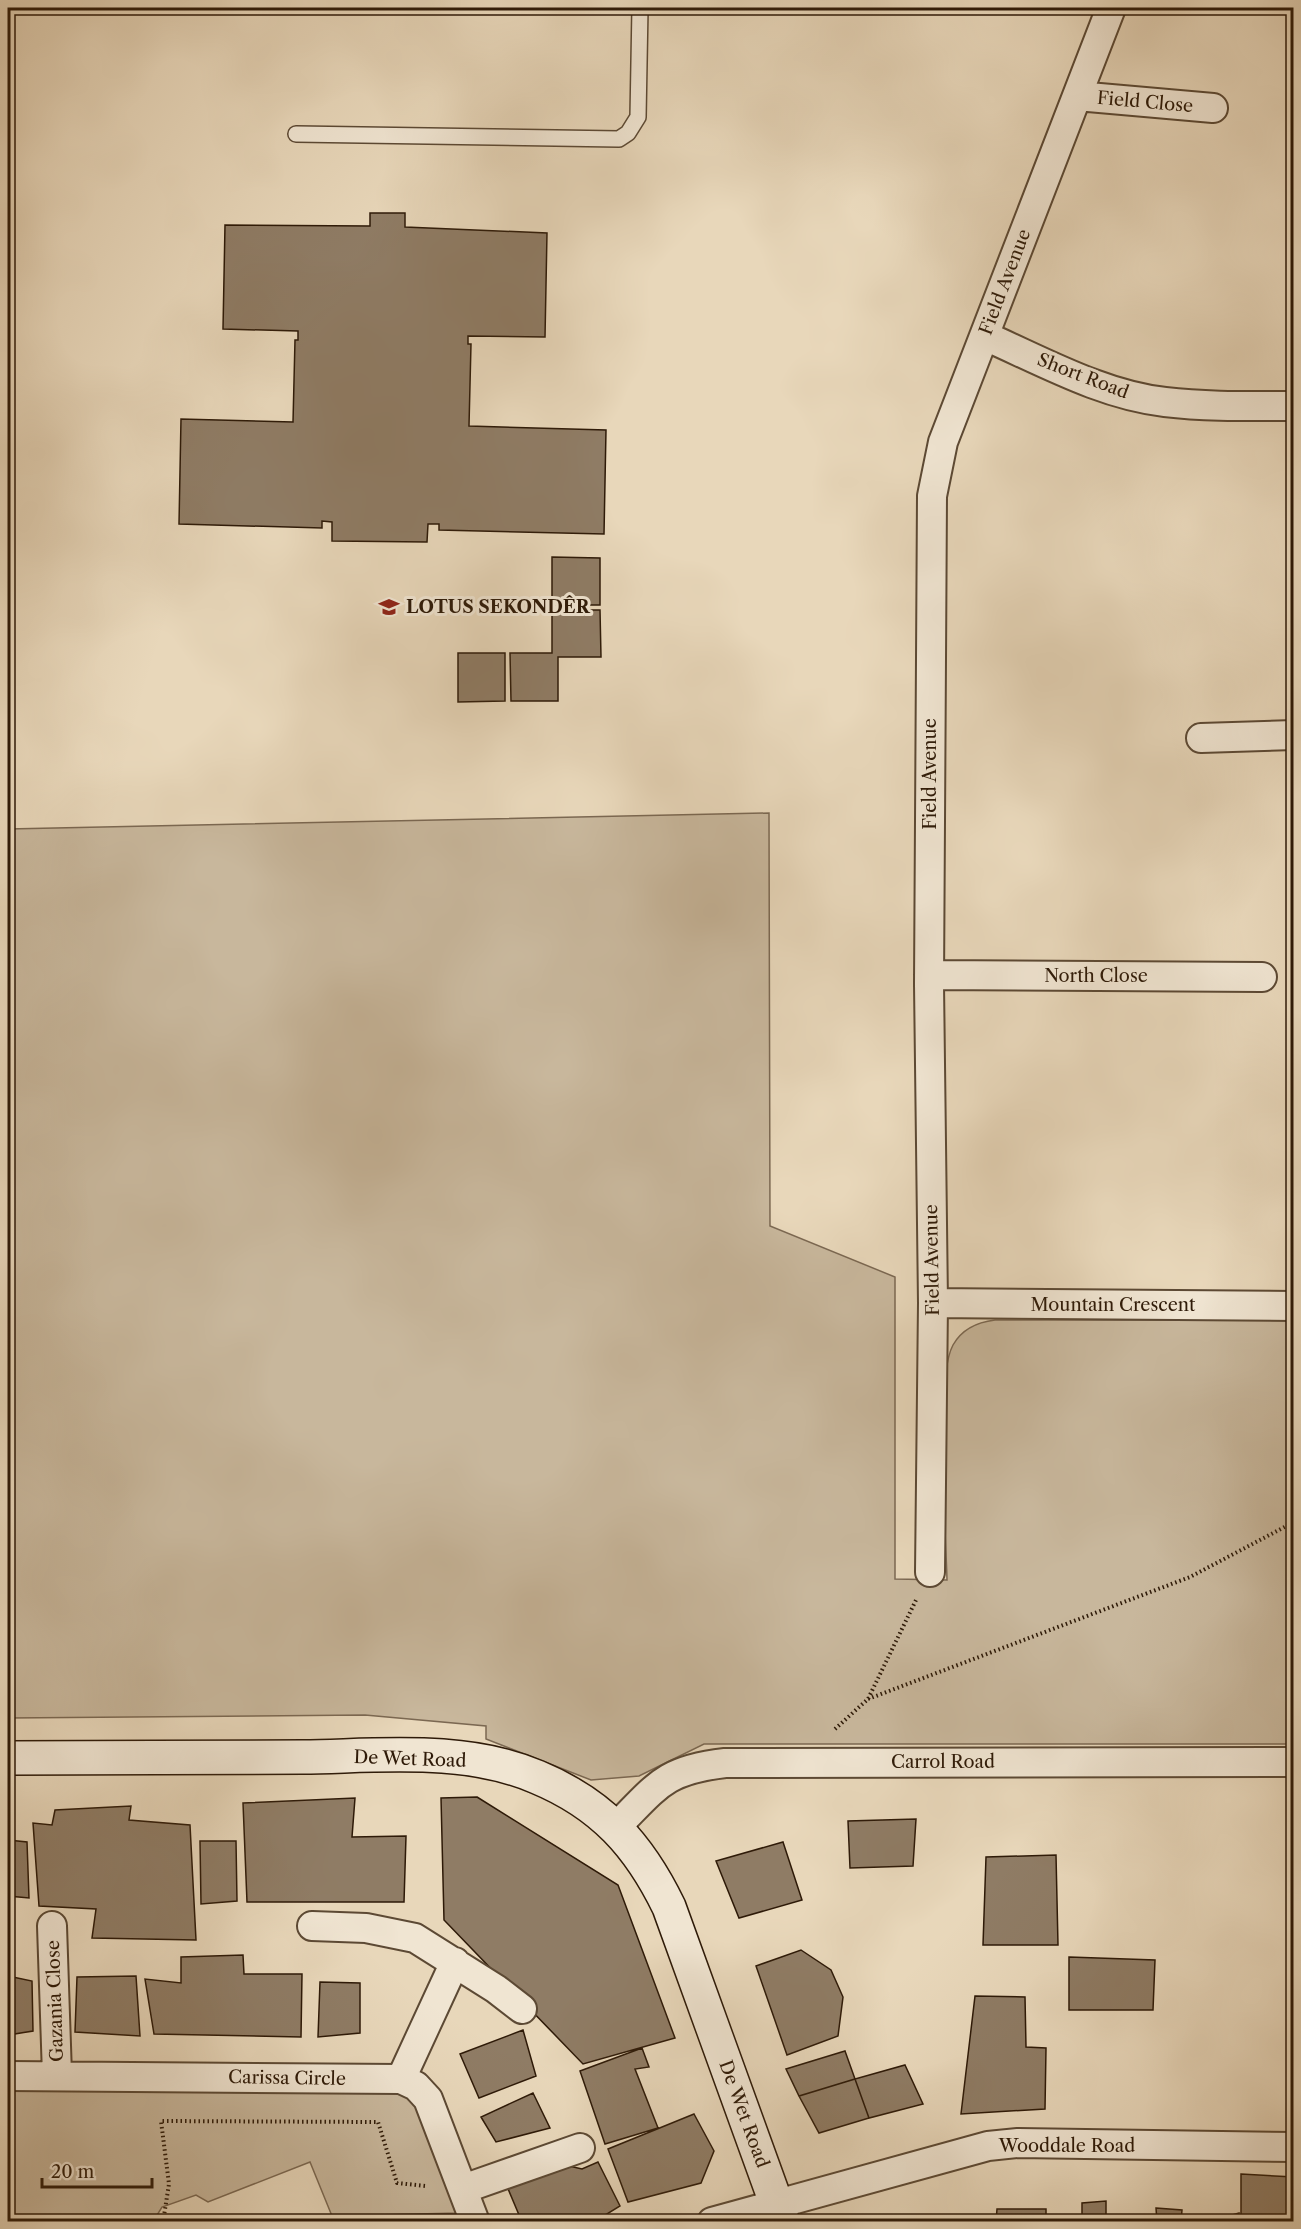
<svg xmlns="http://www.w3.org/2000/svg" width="1301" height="2229" font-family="'Libre Caslon Text',serif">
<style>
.green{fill:#c8b79c;stroke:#7b6852;stroke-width:1.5}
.building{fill:#8f7c65;stroke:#2e1a08;stroke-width:1.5}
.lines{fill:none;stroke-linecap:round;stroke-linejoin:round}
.lane-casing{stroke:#5c4934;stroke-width:18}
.street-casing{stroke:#5c4934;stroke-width:32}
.secondary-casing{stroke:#2e1a08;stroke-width:36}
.path{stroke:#2e1a08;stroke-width:4;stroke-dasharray:1.5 3;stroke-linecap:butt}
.lane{stroke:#f0e5d2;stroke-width:15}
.street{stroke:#f0e5d2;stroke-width:28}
.secondary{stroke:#f0e5d2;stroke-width:33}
.labels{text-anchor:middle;stroke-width:6;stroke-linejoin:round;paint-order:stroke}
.street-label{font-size:18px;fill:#2e1a08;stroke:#f0e5d2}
.poi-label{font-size:18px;font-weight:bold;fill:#2e1a08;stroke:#f0e5d2;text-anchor:start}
</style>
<rect width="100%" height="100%" fill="#e8d7ba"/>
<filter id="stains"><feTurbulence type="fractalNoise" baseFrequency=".00333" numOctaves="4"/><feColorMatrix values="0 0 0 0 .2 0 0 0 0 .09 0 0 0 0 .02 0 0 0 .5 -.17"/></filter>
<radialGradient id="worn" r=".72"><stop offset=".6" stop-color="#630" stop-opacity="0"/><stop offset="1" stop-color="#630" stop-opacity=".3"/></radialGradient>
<path class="green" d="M769,813L770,1226L895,1277V1579L947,1580C946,1532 934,1380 953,1345C962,1329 978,1322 995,1320H1293V1744H704L639,1776L591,1780L486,1739V1726L365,1715L8,1718V829Z
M8,2087L392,2089L407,2096L419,2108L459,2213L332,2216L310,2162L208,2202L196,2195L162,2207L154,2220L149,2221L8,2222Z"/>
<path class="building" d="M370,213H405V227L547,233L545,337L468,336V344H471L469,426L606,430L604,534L439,530V524H428L427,542L332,541V522L322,521V528L179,524L181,419L293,422L295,340H298V331L223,329L225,225L370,226Z
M552,557L600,558V605H552Z
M552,610H600L601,657H558V701H511L510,653H552Z
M458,653H505V701L458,702Z
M477,1797L618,1885L675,2038L583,2064L444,1920L441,1798Z
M355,1798L352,1837L406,1836L404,1902H247L243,1803Z
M131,1806L129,1820L190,1825L196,1940L92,1938L96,1909L39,1906L33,1823L52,1825L55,1810Z
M916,1819L913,1866L850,1868L848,1821Z
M8,1840L27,1842L29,1898L8,1896Z
M200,1841H236L237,1901L201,1904Z
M783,1842L802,1900L739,1918L716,1861Z
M1056,1855L1058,1945H983L986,1857Z
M801,1950L831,1970L843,1997L838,2036L787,2055L756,1966Z
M243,1955L244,1974H302L301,2037L154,2034L145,1979L181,1983V1957Z
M1069,1957L1155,1960L1153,2010H1069Z
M8,1976L32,1981L33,2031L8,2035Z
M136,1976L140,2036L75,2032L77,1977Z
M320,1982L360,1983V2033L318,2037Z
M975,1996L1025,1997L1026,2047L1046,2048L1045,2109L961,2114Z
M523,2030L536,2076L479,2098L460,2054Z
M642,2048L649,2067L635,2069L658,2128L605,2144L580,2071Z
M845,2051L855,2079L799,2096L786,2069Z
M905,2065L923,2104L869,2118L855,2079Z
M855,2079L869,2118L819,2133L799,2096Z
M533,2093L550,2128L496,2142L481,2117Z
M694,2114L714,2151L701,2183L628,2202L608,2149Z
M598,2162L620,2206L594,2222H522L506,2184L556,2163L582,2169Z
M1241,2174L1294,2177V2222H1241Z
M1106,2201V2222H1082V2203Z
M1156,2208L1182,2210L1181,2222H1157Z
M997,2209H1046V2222H996Z
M1239,2213V2222H1208Z"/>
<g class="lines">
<g class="lane-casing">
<path id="lane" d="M296,134L619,139L628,133L638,117L640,8"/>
</g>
<g class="street-casing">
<path id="street" d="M1077,96L1213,108
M985,336C1042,361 1102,395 1165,402C1207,407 1251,406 1294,406
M1201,738L1294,735
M929,975L1262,977
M933,1303L1294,1306
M930,1572L933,1303L929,984L932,496L943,442L1111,8
M616,1827C657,1786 664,1770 725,1763L1294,1762
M52,1926L57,2075
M312,1926L366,1928L415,1938L496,1989L522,2009
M8,2076L401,2079L416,2086L428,2099L475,2222
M401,2079L455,1962
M463,2189L580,2148
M712,2222L988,2146L1018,2143L1294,2147"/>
</g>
<g class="secondary-casing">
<path id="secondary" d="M8,1758C106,1758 205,1757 303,1757C379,1756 465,1746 537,1777C602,1804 639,1845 669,1907L783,2222"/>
</g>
<path class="path" d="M868,1699L1190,1577L1294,1522
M835,1729L868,1699L916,1600
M163,2222L169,2184L161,2121L378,2122L397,2183L426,2186"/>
<use href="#lane" class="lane"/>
<use href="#street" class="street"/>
<use href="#secondary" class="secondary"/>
</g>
<defs>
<g id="school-bare" transform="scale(1.62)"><path d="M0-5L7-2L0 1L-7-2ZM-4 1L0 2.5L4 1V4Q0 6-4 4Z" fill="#8f2418" stroke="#f0e5d2" stroke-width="2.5" paint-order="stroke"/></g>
</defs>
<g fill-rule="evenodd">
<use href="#school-bare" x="389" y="607"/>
</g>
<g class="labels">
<g class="street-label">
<text transform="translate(1145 102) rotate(5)" y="6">Field Close</text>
<text transform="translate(1005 282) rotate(-69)" y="6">Field Avenue</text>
<text transform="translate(1083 376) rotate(21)" y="6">Short Road</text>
<text transform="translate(930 774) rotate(-90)" y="6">Field Avenue</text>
<text x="1096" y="982">North Close</text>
<text transform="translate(932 1260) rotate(-91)" y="6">Field Avenue</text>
<text x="1113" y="1311">Mountain Crescent</text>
<text transform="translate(410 1759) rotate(2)" y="6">De Wet Road</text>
<text x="943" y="1768">Carrol Road</text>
<text transform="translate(55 2001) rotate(-92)" y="6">Gazania Close</text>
<text transform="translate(287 2078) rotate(1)" y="6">Carissa Circle</text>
<text transform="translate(744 2114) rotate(70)" y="6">De Wet Road</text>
<text x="1067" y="2152">Wooddale Road</text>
</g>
<g class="poi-label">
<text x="406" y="613">LOTUS SEKONDÊR</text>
</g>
</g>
<rect width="1301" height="2229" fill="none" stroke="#e8d7ba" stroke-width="30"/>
<rect x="9" y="9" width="1283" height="2211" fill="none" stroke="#2e1a08" stroke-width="3"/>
<rect x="15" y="15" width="1271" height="2199" fill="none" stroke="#2e1a08" stroke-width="1.5"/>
<path d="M42 2178v9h110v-9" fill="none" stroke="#2e1a08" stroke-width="3"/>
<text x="51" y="2178" font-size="18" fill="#2e1a08" stroke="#f0e5d2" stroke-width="4.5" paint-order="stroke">20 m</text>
<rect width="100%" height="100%" filter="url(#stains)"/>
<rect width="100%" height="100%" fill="url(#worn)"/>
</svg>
